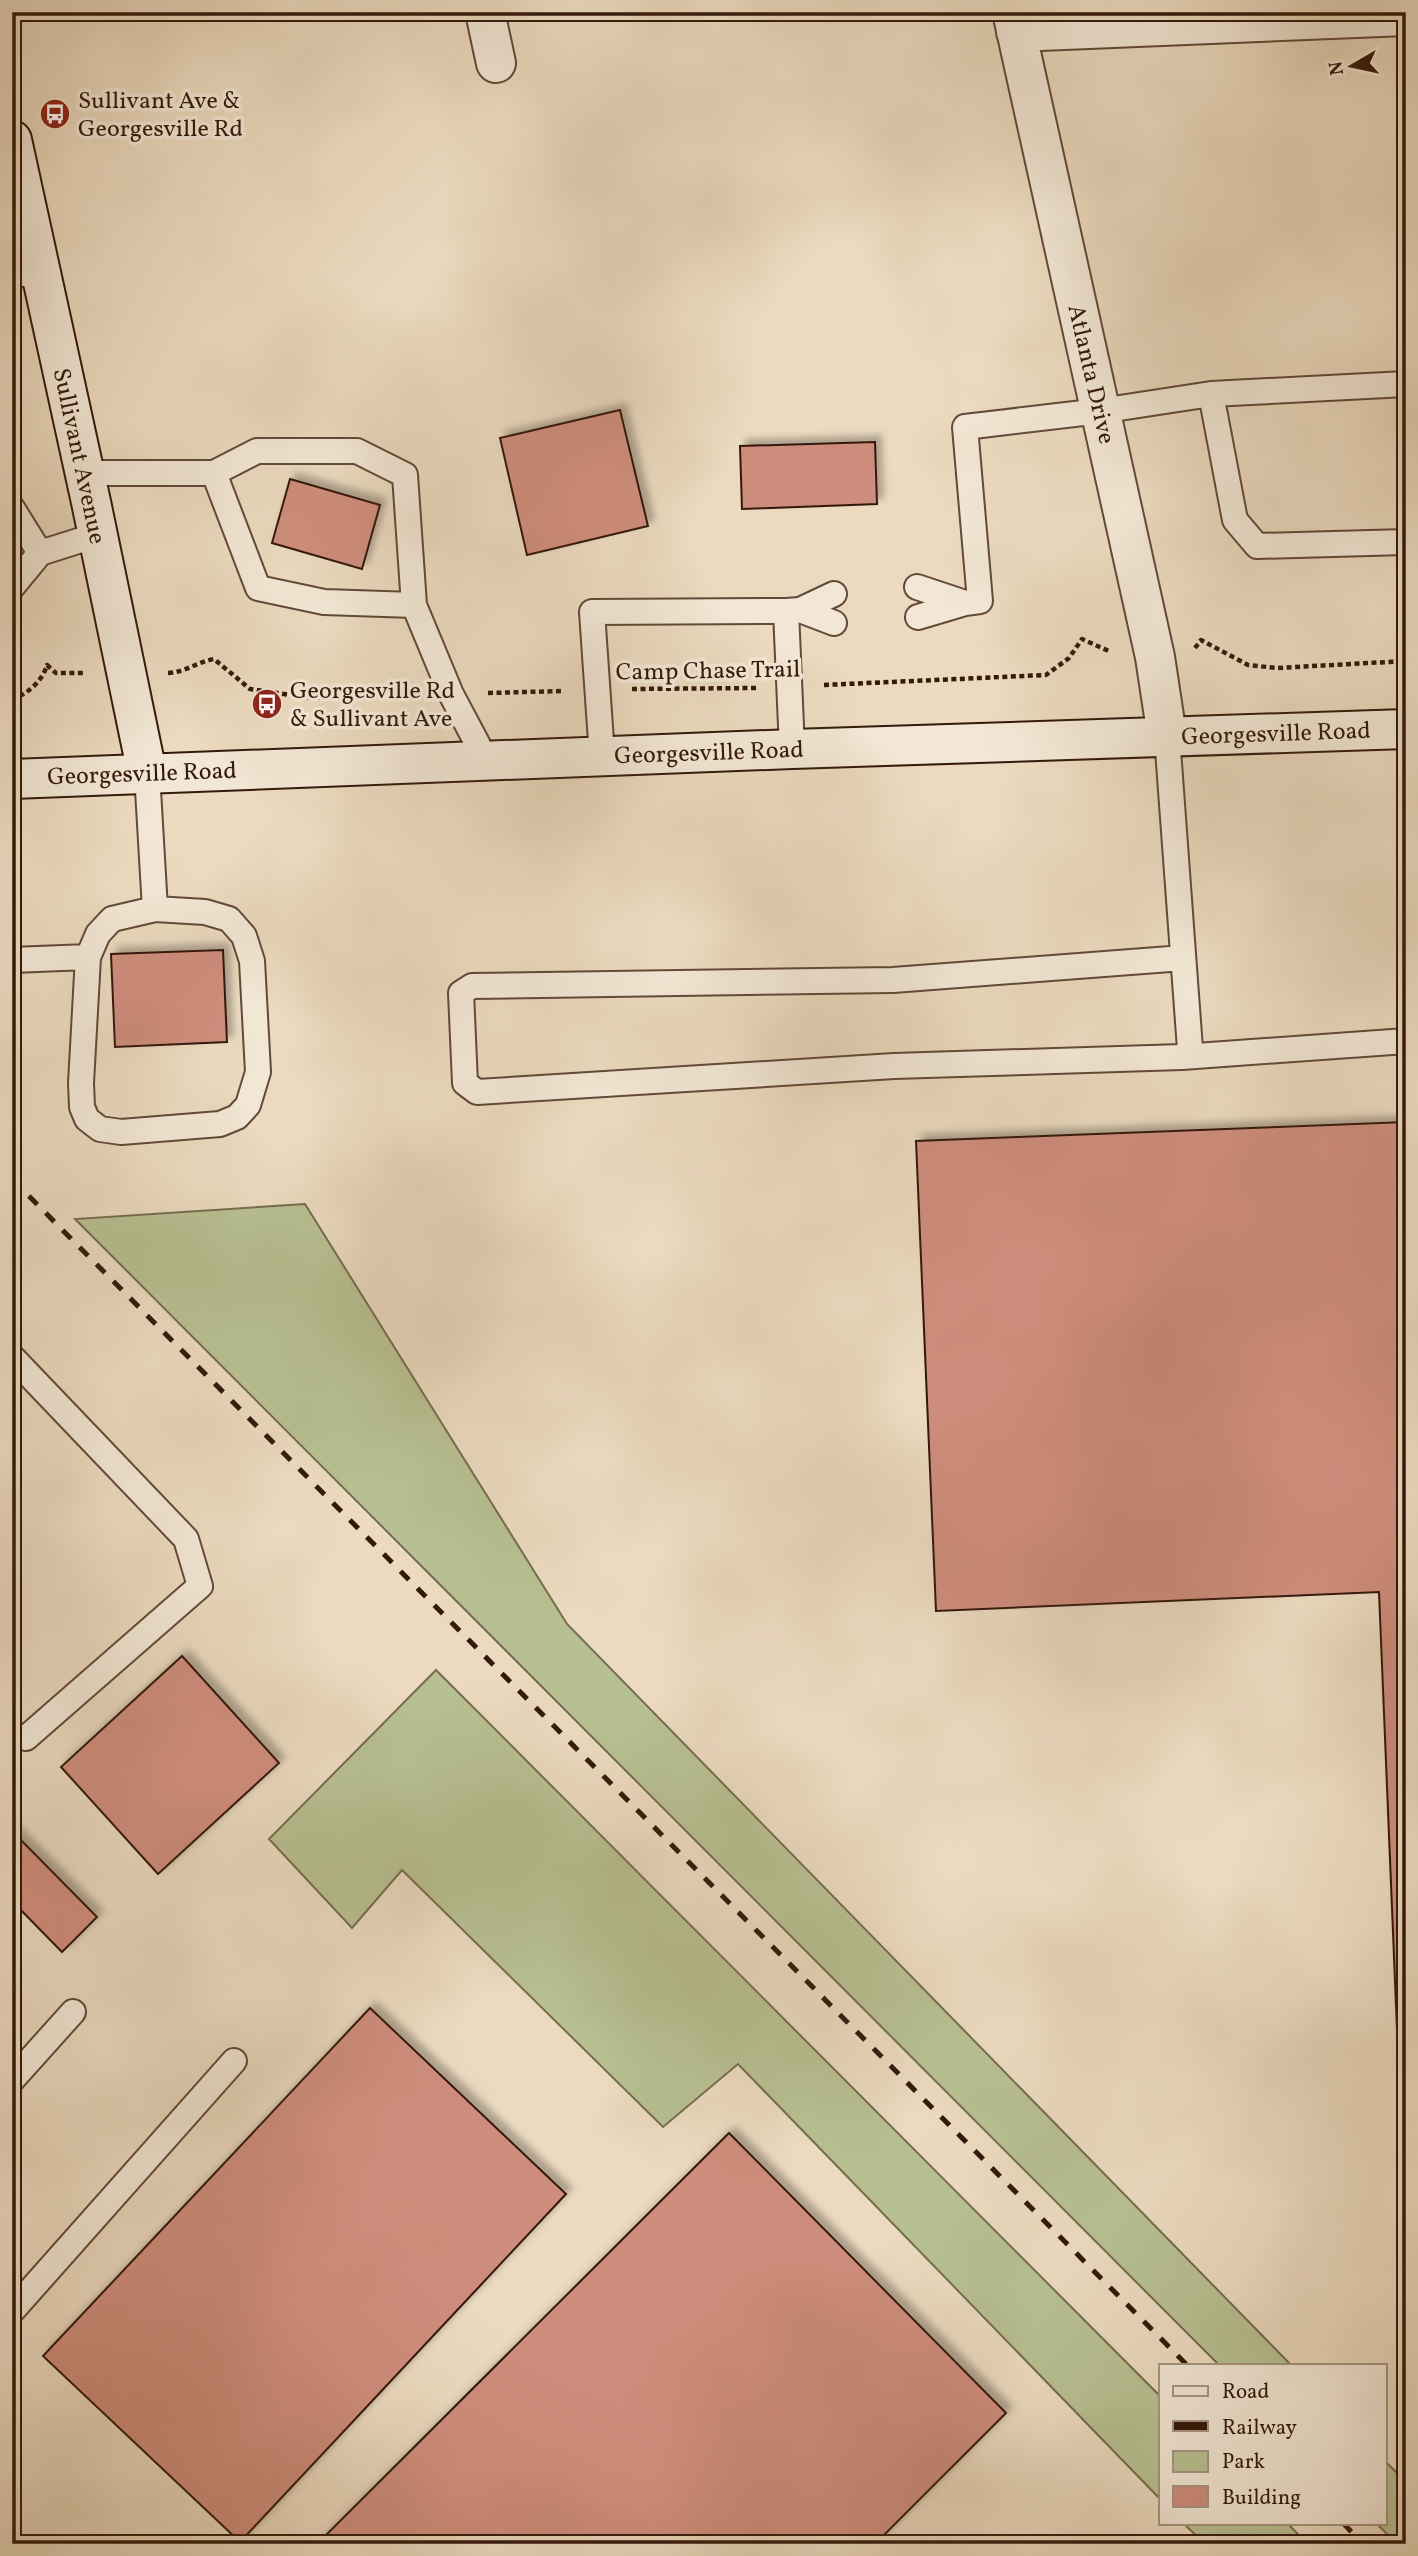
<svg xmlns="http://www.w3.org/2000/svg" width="1418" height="2556" font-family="Vollkorn,serif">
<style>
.green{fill:#b7c092;stroke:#766c4e;stroke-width:2}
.building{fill:#ce8d7c;stroke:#34190b;stroke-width:2;filter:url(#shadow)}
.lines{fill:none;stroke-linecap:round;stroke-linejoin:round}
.service-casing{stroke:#624938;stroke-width:28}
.minor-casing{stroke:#624938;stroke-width:42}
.secondary-casing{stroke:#34190b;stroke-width:42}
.path{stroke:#34190b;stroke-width:4.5;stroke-dasharray:5 3.5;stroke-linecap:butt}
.service{stroke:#f2e7d5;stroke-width:24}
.minor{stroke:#f2e7d5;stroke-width:38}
.secondary{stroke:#f2e7d5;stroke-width:38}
.rail{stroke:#34190b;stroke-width:5;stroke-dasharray:12 12;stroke-linecap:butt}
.labels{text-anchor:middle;stroke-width:7;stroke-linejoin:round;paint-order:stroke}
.poi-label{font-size:24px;fill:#34190b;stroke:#f2e7d5;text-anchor:start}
.street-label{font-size:24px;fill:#34190b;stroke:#f2e7d5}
</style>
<defs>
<filter id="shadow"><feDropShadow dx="6" dy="-6" stdDeviation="3.5" flood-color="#0004"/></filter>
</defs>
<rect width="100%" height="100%" fill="#ebdabf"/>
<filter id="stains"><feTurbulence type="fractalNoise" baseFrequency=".00286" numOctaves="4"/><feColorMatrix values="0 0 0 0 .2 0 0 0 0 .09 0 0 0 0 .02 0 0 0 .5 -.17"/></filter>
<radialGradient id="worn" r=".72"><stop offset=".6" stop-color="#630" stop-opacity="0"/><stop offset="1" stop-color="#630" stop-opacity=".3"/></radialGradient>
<path class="green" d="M305,1204L567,1624L1291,2365H1219L75,1219Z
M436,1670L1161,2397V2500L738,2064L663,2127L402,1870L352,1928L269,1839Z
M1385,2461L1406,2482V2544H1397L1376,2523H1385Z
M1183,2523H1287L1308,2544H1205Z"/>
<path class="building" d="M620,410L648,526L527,555L500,438Z
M875,442L877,504L742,509L740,446Z
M290,479L380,505L362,569L272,543Z
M223,950L227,1042L115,1047L111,954Z
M1406,1122V2054H1398L1379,1592L936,1611L916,1141Z
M182,1656L279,1763L158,1874L61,1767Z
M12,1831L97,1917L62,1952L12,1901Z
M370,2008L566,2194L240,2542L43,2356Z
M729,2133L1006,2413L875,2544H317Z"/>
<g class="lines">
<g class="service-casing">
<path id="service" d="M12,271L42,278
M1211,394L1235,520L1257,546L1406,542
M84,473H214
M12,508L40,553L97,535
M12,587L40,553
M917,587L965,603L980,601L965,427L1100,411L1211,394L1406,384
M414,605L324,602L258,588L214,473L257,451H357L405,475L414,605L451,694L486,760
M918,617L965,603
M834,623L800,610L834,594
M1167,736L1190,1049L1182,1057L894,1066L477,1092L465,1083L461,993L472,986L893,980L1183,958
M792,749L786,611L800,610
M602,756L592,612L786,611
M147,773L155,909
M155,909L205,912L229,919L244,936L252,961L258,1072L248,1105L237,1117L220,1124L121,1132L100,1129L87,1119L82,1107L81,1083L88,957L98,934L112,919Z
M12,960L88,957
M1182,1057L1406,1041
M12,1357L186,1539L200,1586L26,1738L12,1735
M12,2080L73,2012
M12,2311L234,2061"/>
</g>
<g class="minor-casing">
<path id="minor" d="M485,12L496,63
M1012,12L1155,657L1167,736
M1016,32L1406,16"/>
</g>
<g class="secondary-casing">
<path id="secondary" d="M12,140L91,502L147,773
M12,779L792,749L1406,729"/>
</g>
<path class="path" d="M1195,648L1201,640L1248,665L1277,668L1406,661
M168,673C186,672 197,662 214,659L250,689L311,698L416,695
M824,685L1046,675L1069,658L1082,639L1111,652
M632,689L756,688
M488,693L563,691
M12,700C28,693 42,682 47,665L56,673H85"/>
<use href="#service" class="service"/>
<use href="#minor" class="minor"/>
<use href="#secondary" class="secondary"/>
<path class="rail" d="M12,1179L1187,2365
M1343,2523L1363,2544"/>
</g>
<defs>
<g id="bus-disc" transform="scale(1.575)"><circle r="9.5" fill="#8f2418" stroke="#f2e7d5"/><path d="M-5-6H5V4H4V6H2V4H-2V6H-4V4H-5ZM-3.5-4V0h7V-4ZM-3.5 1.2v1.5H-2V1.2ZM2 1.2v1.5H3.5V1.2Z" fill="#fff"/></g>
</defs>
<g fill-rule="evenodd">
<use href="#bus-disc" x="55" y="114"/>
<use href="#bus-disc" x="267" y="704"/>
</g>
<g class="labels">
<g class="poi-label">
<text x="78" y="108">Sullivant Ave &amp;<tspan x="78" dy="28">Georgesville Rd</tspan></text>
<text x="290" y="698">Georgesville Rd<tspan x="290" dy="28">&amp; Sullivant Ave</tspan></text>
</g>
<g class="street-label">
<text transform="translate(1092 374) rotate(77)" y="8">Atlanta Drive</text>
<text transform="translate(80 456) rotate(78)" y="8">Sullivant Avenue</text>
<text transform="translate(708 670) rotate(-1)" y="8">Camp Chase Trail</text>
<text transform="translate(1276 733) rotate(-2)" y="8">Georgesville Road</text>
<text transform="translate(709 752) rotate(-2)" y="8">Georgesville Road</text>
<text transform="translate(142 773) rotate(-2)" y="8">Georgesville Road</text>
</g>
</g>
<rect width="1418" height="2556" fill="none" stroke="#ebdabf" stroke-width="42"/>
<rect x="14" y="14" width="1390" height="2528" fill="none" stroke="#34190b" stroke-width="3.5"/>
<rect x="21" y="21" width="1376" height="2514" fill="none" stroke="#34190b" stroke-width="2"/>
<rect x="1159" y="2364" width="228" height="161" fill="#f2e7d5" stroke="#a69584" stroke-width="2"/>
<rect x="1173" y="2386" width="35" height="10" fill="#f2e7d5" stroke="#a69584" stroke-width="2"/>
<text x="1222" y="2398" font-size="21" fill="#34190b">Road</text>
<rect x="1173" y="2421" width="35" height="10" fill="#34190b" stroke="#a69584" stroke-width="2"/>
<text x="1222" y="2434" font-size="21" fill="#34190b">Railway</text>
<rect x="1173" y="2451" width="35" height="21" fill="#b7c092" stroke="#a69584" stroke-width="2"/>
<text x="1222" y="2468" font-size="21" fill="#34190b">Park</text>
<rect x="1173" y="2486" width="35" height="21" fill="#ce8d7c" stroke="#a69584" stroke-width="2"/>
<text x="1222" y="2504" font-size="21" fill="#34190b">Building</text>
<g transform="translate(1352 66) rotate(261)" stroke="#f2e7d5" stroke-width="5" paint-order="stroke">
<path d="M0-5L12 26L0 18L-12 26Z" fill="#34190b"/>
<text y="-10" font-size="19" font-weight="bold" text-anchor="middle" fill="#34190b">N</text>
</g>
<rect width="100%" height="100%" filter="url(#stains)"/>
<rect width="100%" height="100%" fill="url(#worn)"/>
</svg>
